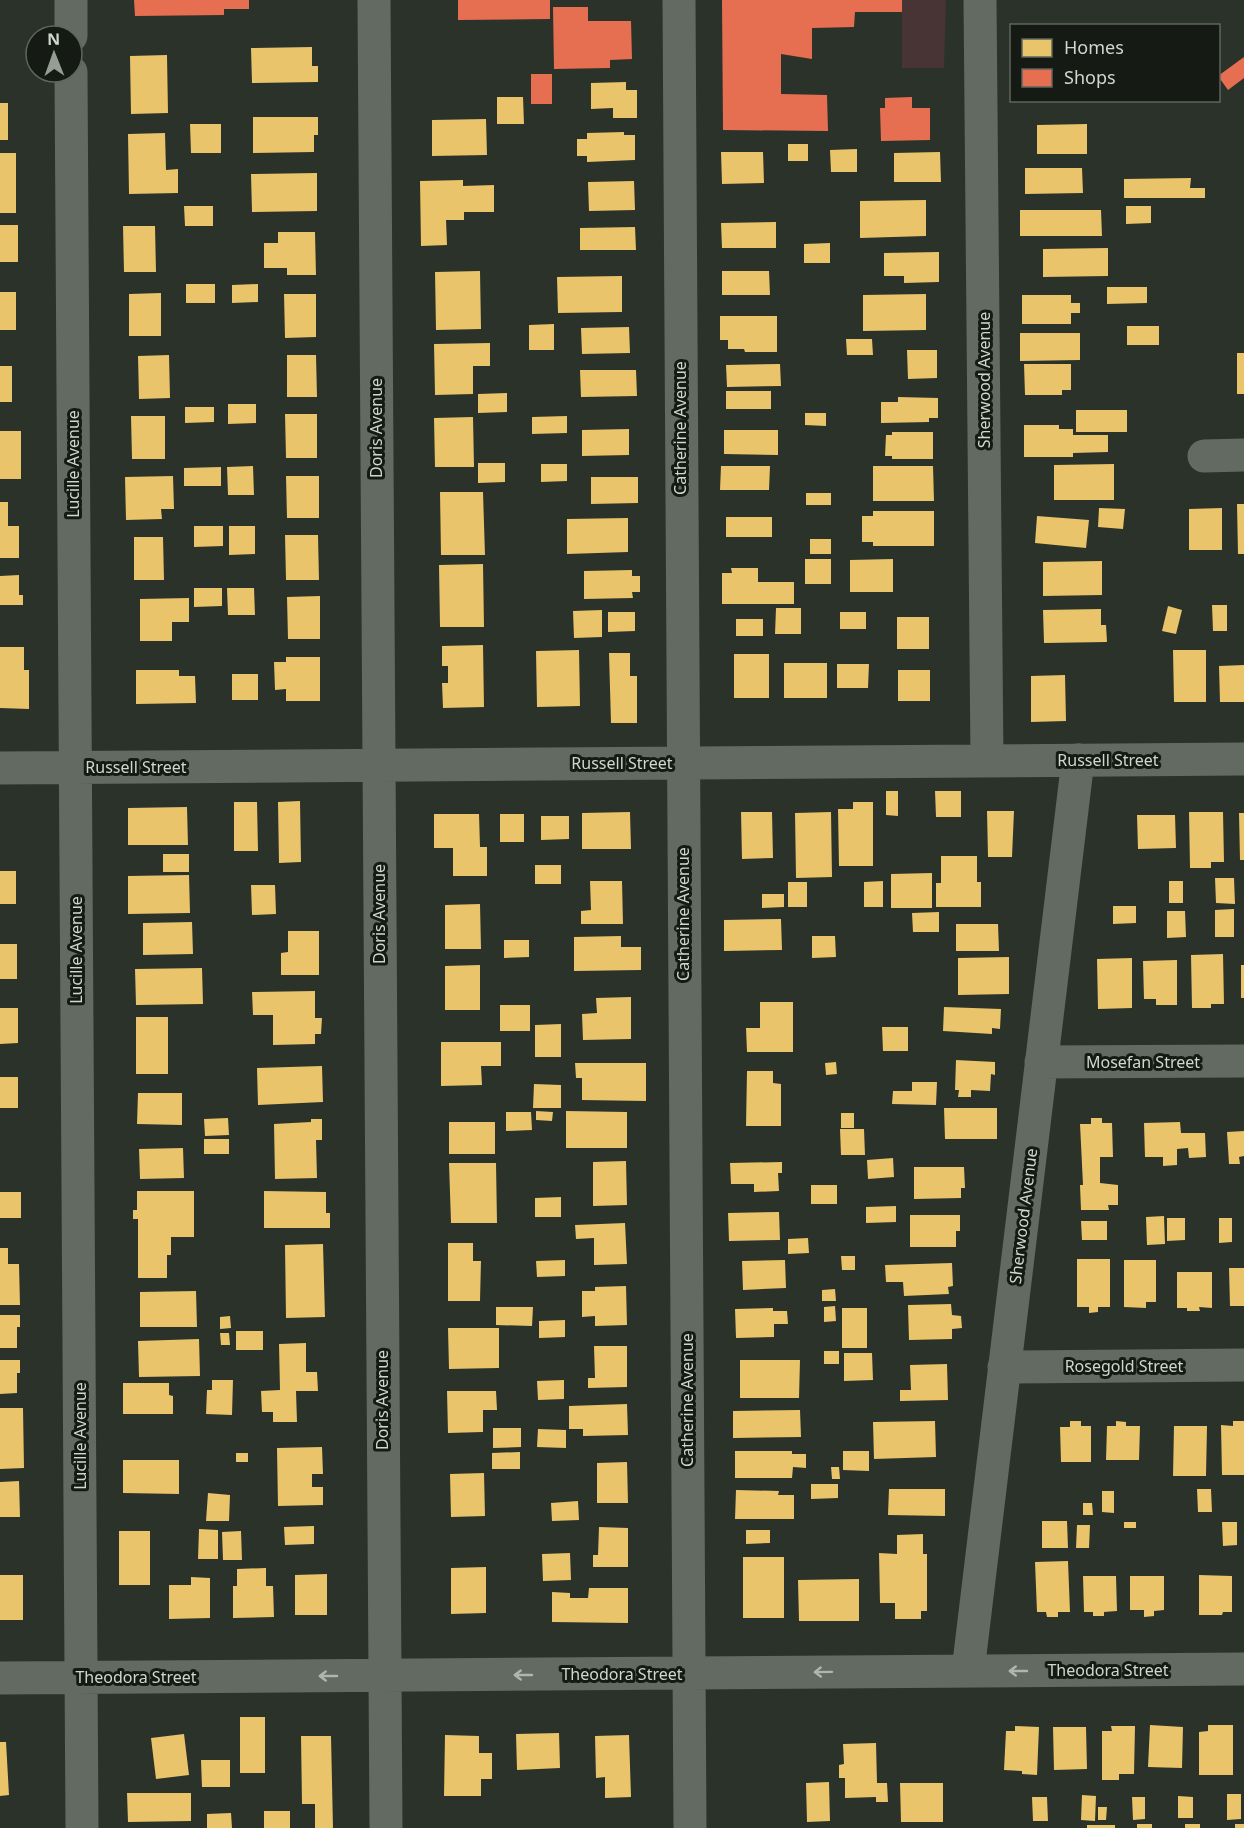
<svg xmlns="http://www.w3.org/2000/svg" width="1244" height="1828" font-family="'Noto Sans',sans-serif">
<style>
.green{fill:#483434}
.homes{fill:#e9c46a}
.shops{fill:#e76f51}
.lines{fill:none;stroke-linecap:round;stroke-linejoin:round}
.minor{stroke:#626a61;stroke-width:33}
.oneway{stroke:#aeb6ad}
.labels{text-anchor:middle;stroke-width:6;stroke-linejoin:round;paint-order:stroke}
.street-label{font-size:16px;fill:#cfd7ce;stroke:#151a14}
</style>
<rect width="100%" height="100%" fill="#2b322a"/>
<path class="green" d="M902,0H946L944,68H902Z"/>
<path class="homes" d="M312,47V66H318V82L252,83L251,48Z
M167,55L168,113L131,114L130,56Z
M626,82V90H637V118H613V108L591,109V83Z
M497,97H523L524,124H497Z
M0,103H8V140H0Z
M253,117H318V135H314V152L253,153Z
M486,119L487,155L432,156V120Z
M190,124H221V153H191Z
M1087,124V154H1037V125Z
M624,132V135H635V160L587,162V156H577V139H587V133Z
M165,133L166,170L178,169V193L129,194L128,134Z
M788,144H808V161H788Z
M857,149V172H831L830,150Z
M721,152H763L764,183L722,184Z
M940,152L941,182H894V153Z
M0,153H16V213H0Z
M1025,168H1082L1083,193L1025,194Z
M317,173V211L252,212L251,174Z
M1191,178L1190,188H1205V198H1124V179Z
M463,180V186L494,185V212H464V220H446L447,245L421,246L420,181Z
M634,181L635,210L589,211L588,182Z
M926,200V236L860,238V201Z
M184,206H213V226H185Z
M1126,206H1151V223L1126,224Z
M1020,210H1101L1102,236H1020Z
M776,222V248H722L721,223Z
M0,225H18V262H0Z
M123,226H155L156,272H124Z
M635,227L636,250H580V228Z
M278,232H315L316,275H287V268H264V243H278Z
M830,243V263H804V244Z
M1108,248V276L1043,277V249Z
M939,252V282L904,283V276H884V253Z
M480,271L481,329L436,330L435,272Z
M722,271H769L770,295H722Z
M622,276V312L558,313L557,277Z
M186,284H215V303H186Z
M258,284V302L232,303V285Z
M1107,287H1147V303L1107,304Z
M0,292H16V330H0Z
M161,293V336H129V294Z
M284,294H316V337L285,338Z
M926,294V330L863,331V295Z
M1022,295H1071V303H1080V313H1071V324H1022Z
M720,316H777V352H745L744,349H728V340H720Z
M554,324V350H529V325Z
M1127,326H1159V345H1127Z
M629,327L630,353L582,354L581,328Z
M1020,333H1080V360L1020,361Z
M846,339H872L873,355H847Z
M490,343V366H473V394L435,395L434,344Z
M907,350H937V378L908,379Z
M1237,353H1244V394H1237Z
M169,355L170,398L139,399L138,356Z
M287,355H316L317,397H287Z
M780,364L781,386L727,387L726,365Z
M1024,364H1071V390H1062V395H1025Z
M0,366H12V402H0Z
M580,370H636L637,396L581,397Z
M726,391H771V409H726Z
M507,393V412L478,413V394Z
M898,397L938,398V418H929V422L881,423V402H898Z
M228,404H256V423L228,424Z
M185,407H214V422L185,423Z
M1076,410H1127V432H1076Z
M805,413H826V426L805,425Z
M285,414H317V458H286Z
M131,416H165V459H132Z
M567,416V433L532,434V417Z
M473,417L474,467H435L434,418Z
M1024,425H1059V429H1073V435H1108V452L1073,453V457H1024Z
M629,429V455L582,456V430Z
M724,430H778V455L724,454Z
M0,431H21V479H0Z
M892,432H933V459H892V456H885L886,435H892Z
M478,463H505V482L478,483Z
M541,464H567V481L541,482Z
M1114,464V500H1054V465Z
M253,466L254,495H228L227,467Z
M721,466H770L769,490H720Z
M873,466H933L934,501H873Z
M221,467V486H184V468Z
M173,476L174,509H161L162,519L126,520L125,477Z
M286,476H319V518H287Z
M591,477H638V503L591,504Z
M440,492H483L485,555H441Z
M806,493H831V505H806Z
M0,502H8V526H19V558H0Z
M1237,504H1244V554H1238Z
M1099,508L1125,509L1123,529L1098,527Z
M1222,508V550H1189V509Z
M873,511H934V546H873V542H862V516H873Z
M1037,516L1089,520L1086,548L1035,543Z
M726,517H772V537H726Z
M628,518V552L567,554V519Z
M194,526H223V546L194,547Z
M229,526H255V554L229,555Z
M285,535H318L319,580H286Z
M134,537H163L164,580H134Z
M810,539H831V554H810Z
M805,559H831V584H805Z
M893,559V592H850V560Z
M1102,561V595L1043,596V562Z
M483,564L484,627H440L439,565Z
M731,568H758V582H794V604H722V573H732Z
M632,570V576H640V592H632L633,598L584,599V571Z
M19,575V595H23V605H0V576Z
M194,588H222V606L194,607Z
M227,588H254L255,615H228Z
M320,596V639H288L287,597Z
M189,598V622H172V641H140V599Z
M1212,605H1227V631H1213Z
M1168,606L1182,610L1176,634L1162,631Z
M776,608H801V634H775Z
M1101,609V625H1106L1107,642L1044,643L1043,610Z
M602,610V637L574,638L573,611Z
M608,612H635V631L608,632Z
M840,612H866V629H840Z
M897,617H929V649H897Z
M736,619H763V636H736Z
M483,645L484,707L443,708L442,683H448V666H442V646Z
M0,647H24V670H29V709L0,708Z
M579,650L580,706L537,707L536,651Z
M1173,650H1206V702H1174Z
M609,653H630V676H637V723H611Z
M734,654H769V698H734Z
M286,657H320V701H286V689L275,690L274,662H286Z
M784,663H827V698H784Z
M837,664H869L868,688H837Z
M1244,665V702H1220L1219,666Z
M136,670H179V676H195L196,703L136,704Z
M898,670H930V701H898Z
M232,674H258V700H232Z
M1065,675L1066,721L1031,722V676Z
M886,791H898V816L886,815Z
M935,791H961V817H936Z
M300,801L301,862L279,863L278,802Z
M234,802H257L258,851H234Z
M853,802H873V866H839L838,809H853Z
M187,807L188,845H128V808Z
M987,811H1014L1012,857H988Z
M630,812L631,849H582V813Z
M741,812H772L773,858L742,859Z
M831,812L832,877L796,878L795,813Z
M1189,812H1223L1224,862H1211V868H1190Z
M1239,813H1244V860H1240Z
M434,814H479L480,847H487V876H453V848H434Z
M500,814H524V842H500Z
M1137,815H1175L1176,848L1138,849Z
M541,816H569V839L541,840Z
M163,854H189V872H163Z
M941,856H977V882H981V907H936V883H941Z
M535,865H561V884H535Z
M0,871H16V904H0Z
M932,873V908H891V874Z
M189,875L190,913L128,914V876Z
M1215,878H1234L1235,904L1216,903Z
M590,881H622L623,924H581V911L591,910Z
M883,881V907H864V882Z
M1169,881H1183V903H1169Z
M788,882H807V907H788Z
M251,885H275L276,914L252,915Z
M762,894H784V907L762,908Z
M480,904L481,949H445V905Z
M1113,906H1136V923L1113,924Z
M1234,909V937H1215V910Z
M1167,911H1185L1186,937L1167,938Z
M939,912V932H913L912,913Z
M781,919L782,950L724,951V920Z
M192,922L193,954L143,955V923Z
M956,924H998L999,951H956Z
M288,931H319V975H281V953L288,952Z
M621,936V947H641V970L574,971V937Z
M812,936H835L836,957L812,958Z
M504,940H529V957L504,958Z
M0,944H17V979H0Z
M1223,954L1224,1004H1211V1008H1192L1191,955Z
M1009,957V994L958,995V958Z
M1132,958V1008L1098,1009L1097,959Z
M1177,960V1005H1156V999H1144L1143,961Z
M480,965V1010H445V966Z
M1241,965H1244V998H1241Z
M202,968L203,1004L136,1005L135,969Z
M315,991V1018H322L321,1034H315V1044L273,1045V1015H253L252,992Z
M631,997V1039L583,1040L582,1014L597,1013L596,998Z
M760,1002H793V1052H747L746,1028H760Z
M500,1005H530V1031H500Z
M944,1007L1001,1009L1000,1029L992,1028V1034L943,1031Z
M0,1008H18V1043L0,1044Z
M136,1017H168V1074H136Z
M561,1024V1057H535V1025Z
M882,1027H908V1051H883Z
M441,1042H501V1066H481L482,1085L441,1086Z
M956,1060L995,1062V1075L991,1074L990,1091L971,1090V1097H958L959,1090H955Z
M836,1062L837,1074L826,1075L825,1063Z
M575,1063H646V1101L582,1100V1078H576Z
M322,1066L323,1102L258,1105L257,1068Z
M747,1071H773V1083L781,1084V1126H746Z
M0,1077H18V1108H0Z
M912,1082H937L936,1105L892,1104L893,1091H912Z
M534,1084L561,1085V1108H533Z
M138,1093H182V1125L137,1124Z
M944,1108H997V1139H945Z
M536,1111L553,1112L552,1121L536,1120Z
M566,1111L627,1112V1148H566Z
M506,1112H531L532,1130L506,1131Z
M841,1113H854V1128H841Z
M228,1118L229,1135L205,1136L204,1119Z
M1091,1118H1102V1123H1112L1113,1157H1100V1183L1118,1185V1205H1108L1109,1210H1081L1080,1185H1083L1080,1124H1091Z
M311,1119H322V1140H316L317,1178L275,1179L274,1124L311,1122Z
M449,1122H495V1154H449Z
M1180,1122L1181,1133H1205L1206,1157L1189,1158L1188,1148L1177,1149V1165L1163,1166V1157H1145L1144,1123Z
M840,1129H864L865,1155H841Z
M1244,1131V1156L1239,1157L1240,1164H1229L1227,1132Z
M204,1139H229V1154H204Z
M183,1148L184,1178L140,1179L139,1149Z
M893,1158L894,1177L868,1179L867,1160Z
M626,1161L627,1205L593,1206V1162Z
M782,1162V1173H778L779,1191L754,1192V1184H731L730,1163Z
M449,1163H496L497,1223H451Z
M914,1167H964L965,1188H961V1198L914,1199Z
M811,1185H837V1204H811Z
M137,1191H194V1237H171V1255H167V1278H138V1219H133V1210H137Z
M264,1191L326,1192V1213H330V1228H264Z
M0,1192H21V1218H0Z
M561,1197V1217H535V1198Z
M896,1206V1222L866,1223V1207Z
M779,1212L780,1240L729,1241L728,1213Z
M910,1215H960V1231H956V1247H910Z
M1164,1216L1165,1244L1147,1245L1146,1217Z
M1167,1218H1185V1240L1167,1241Z
M1219,1218H1232V1242L1219,1243Z
M1081,1221H1107V1240H1082Z
M625,1223L627,1264L594,1265V1238L576,1239L575,1225Z
M808,1238L809,1253L788,1254V1239Z
M448,1243H473V1261H481L480,1301H448Z
M323,1244L325,1317L286,1318L285,1245Z
M0,1248H8V1264H19L20,1305H0Z
M841,1256H855V1270H842Z
M1077,1259H1110V1307H1098V1312L1089,1313V1307H1077Z
M565,1260V1276L537,1277L536,1261Z
M785,1260L786,1288L743,1290L742,1261Z
M1124,1260H1156V1302H1146V1308L1124,1307Z
M952,1263L953,1286L948,1287L949,1294L904,1296L903,1282H886L885,1265Z
M1229,1268H1244V1306H1230Z
M1177,1272H1212V1308L1199,1307L1200,1311H1187V1308H1177Z
M626,1286L627,1325L595,1326V1316L582,1317V1291H595V1287Z
M835,1289L836,1301H822V1290Z
M196,1291L197,1327H140V1292Z
M951,1304L952,1315L961,1316L962,1328L952,1329V1339L909,1340L908,1305Z
M835,1306L836,1321L824,1322V1307Z
M496,1307H533L532,1326L496,1325Z
M773,1308V1311H787L788,1324H774V1337L736,1338L735,1309Z
M842,1308H867V1348H842Z
M0,1315H20V1327H17V1348H0Z
M230,1316L231,1328L220,1329V1317Z
M565,1320V1337L539,1338V1321Z
M448,1328H499V1368L449,1369Z
M236,1331H263V1350H236Z
M220,1333H229L230,1345H221Z
M199,1339L200,1376L139,1377L138,1341Z
M306,1343V1372H317L318,1391H296L297,1422H273V1412H262L261,1391L280,1390L279,1344Z
M594,1346H627V1387L588,1388V1378H595Z
M824,1351H839V1364H824Z
M844,1353H872L873,1380L844,1381Z
M0,1360H20V1373H17V1393L0,1394Z
M740,1360H800L799,1398H740Z
M947,1364L948,1400L900,1401V1390H911L910,1365Z
M212,1380H233L232,1415L206,1414L207,1390H212Z
M564,1380V1399L538,1400L537,1381Z
M123,1383H169V1395L173,1396V1414H123Z
M447,1391H496L497,1410H483V1432L448,1433Z
M627,1404L628,1435L583,1436V1429H569V1406Z
M0,1408H23L24,1468L0,1469Z
M800,1410L801,1437L733,1438V1411Z
M935,1421L936,1457L874,1459L873,1422Z
M1070,1421H1081V1426H1091V1462H1061L1060,1427H1070Z
M1116,1421L1126,1422V1426H1140L1139,1460H1106L1107,1426H1116Z
M1233,1421H1244V1475H1222L1221,1425L1233,1426Z
M1174,1426H1207L1206,1476H1173Z
M493,1428H521V1447L493,1448Z
M538,1429L566,1430V1448L537,1447Z
M322,1447L323,1474H312V1487H323V1505L278,1506L277,1448Z
M735,1451H792V1454H806V1468L793,1467L792,1478H735Z
M843,1451H869V1471L843,1470Z
M520,1452V1469H492V1453Z
M236,1453H248V1462H236Z
M123,1460H179V1494L123,1493Z
M627,1462L628,1503H597V1463Z
M831,1467H839L840,1479H832Z
M484,1473L485,1516L451,1517L450,1474Z
M19,1481L20,1517H0V1482Z
M811,1484H838V1498L811,1499Z
M889,1489H945V1516L888,1515Z
M1197,1489H1211L1212,1512H1198Z
M736,1490L779,1491L778,1495H794V1519H735Z
M1102,1491H1114V1513L1102,1512Z
M208,1493L230,1495L229,1521H206Z
M578,1501L579,1520L552,1521L551,1503Z
M1083,1503H1092L1093,1515H1083Z
M1042,1521H1067L1068,1548H1042Z
M1124,1522H1136V1528H1124Z
M1222,1522H1237V1545L1223,1546Z
M1077,1525H1090L1089,1548H1076Z
M314,1526V1544L285,1545L284,1527Z
M599,1527L628,1528V1567H593V1555H598Z
M199,1529L218,1530V1559H198Z
M746,1530H770V1543L746,1544Z
M119,1531H150V1585H119Z
M241,1531L242,1560H223L222,1532Z
M923,1534V1554H927V1611H921V1619H895V1603H880L879,1553L897,1554V1535Z
M570,1553L571,1580L543,1581L542,1554Z
M743,1557H784V1618H743Z
M1068,1561L1070,1612H1058V1617H1047L1046,1612H1037L1035,1562Z
M486,1567V1613L451,1614V1568Z
M266,1568V1586H273L274,1617L233,1618V1586H237V1569Z
M327,1574V1615H295V1575Z
M0,1575H23V1620H0Z
M1199,1575L1232,1576V1612H1223L1222,1615H1199Z
M1083,1576H1116L1117,1611L1104,1612V1616H1093V1612H1084Z
M1130,1576H1164V1610L1154,1611V1616L1144,1617V1610H1130Z
M191,1577L210,1578V1618L169,1619V1585H191Z
M859,1579V1621H799L798,1580Z
M589,1588H628V1623L552,1622V1592L570,1593V1598H588Z
M240,1717H265V1773H240Z
M1150,1725L1183,1727L1182,1768L1148,1767Z
M1208,1725H1233V1775H1199V1732L1208,1731Z
M1015,1726L1039,1727L1037,1775L1022,1774V1771L1004,1770L1006,1731H1015Z
M1111,1726H1135L1134,1774H1119V1780H1102V1731H1112Z
M1053,1727H1086L1087,1769L1054,1770Z
M559,1733L560,1768L517,1770L516,1734Z
M184,1734L189,1775L156,1779L151,1738Z
M445,1735L479,1736V1753H492V1779H481V1796H444Z
M629,1735L631,1797L605,1798V1777L596,1778L595,1736Z
M301,1736H331L333,1828H315V1804H302Z
M0,1742H6L9,1795L0,1796Z
M876,1743L877,1783H887L888,1802H876V1797L845,1798V1778H839V1765L844,1764L843,1744Z
M201,1760H230V1787H202Z
M829,1782L830,1821L807,1822L806,1783Z
M900,1783H943V1822H901Z
M127,1793H191V1821L128,1822Z
M1227,1794H1241V1819L1227,1820Z
M1082,1795L1096,1796L1095,1821L1081,1820Z
M1178,1796L1193,1797V1818H1178Z
M1032,1797H1047L1048,1821H1033Z
M1132,1797H1145V1819L1133,1820Z
M1098,1807H1107L1106,1820H1098Z
M264,1811H290V1828H264Z
M231,1813L232,1828H207V1814Z
M1137,1824H1152V1828H1137Z
M1185,1824H1200V1828H1185Z
M1235,1824H1244V1828H1235Z
M1087,1825H1115V1828H1087Z"/>
<path class="shops" d="M134,0H249V9H224V15L135,16Z
M458,0H550V19L458,20Z
M722,0H902V12H855L854,27L812,28V59L781,54V94L827,95L828,131L723,130Z
M553,7H588V21H631L632,59L610,60V68L554,69Z
M1244,57V78L1228,90L1218,76Z
M531,74H552V104H531Z
M912,97V108H930V140L881,141L880,108H885V98Z"/>
<g class="lines">
<path class="minor" d="M71,0V36
M374,0L386,1828
M679,0L690,1828
M980,0L987,761
M71,72L82,1828
M1204,456L1244,455
M0,768L1244,759
M1041,1062L1244,1061
M1004,1367L1244,1365
M968,1671L1078,760
M0,1678L1244,1669"/>
</g>
<defs><path id="oneway-shaft" d="M-6 0H5M1.5-3L5.5 0L1.5 3" fill="none" stroke-width="1.6" stroke-linecap="round" stroke-linejoin="round" transform="scale(1.5)"/></defs>
<g class="oneway">
<use href="#oneway-shaft" transform="translate(1018 1671) rotate(180)"/>
<use href="#oneway-shaft" transform="translate(823 1672) rotate(179)"/>
<use href="#oneway-shaft" transform="translate(523 1675) rotate(180)"/>
<use href="#oneway-shaft" transform="translate(328 1676) rotate(180)"/>
</g>
<g class="labels">
<g class="street-label">
<text transform="translate(984 380) rotate(-90)" y="6">Sherwood Avenue</text>
<text transform="translate(376 428) rotate(-90)" y="6">Doris Avenue</text>
<text transform="translate(680 428) rotate(-90)" y="6">Catherine Avenue</text>
<text transform="translate(73 464) rotate(-90)" y="6">Lucille Avenue</text>
<text x="1108" y="766">Russell Street</text>
<text x="622" y="769">Russell Street</text>
<text x="136" y="773">Russell Street</text>
<text transform="translate(379 914) rotate(-90)" y="6">Doris Avenue</text>
<text transform="translate(683 914) rotate(-90)" y="6">Catherine Avenue</text>
<text transform="translate(76 950) rotate(-90)" y="6">Lucille Avenue</text>
<text x="1143" y="1068">Mosefan Street</text>
<text transform="translate(1023 1216) rotate(-83)" y="6">Sherwood Avenue</text>
<text x="1124" y="1372">Rosegold Street</text>
<text transform="translate(382 1400) rotate(-90)" y="6">Doris Avenue</text>
<text transform="translate(687 1400) rotate(-90)" y="6">Catherine Avenue</text>
<text transform="translate(80 1436) rotate(-90)" y="6">Lucille Avenue</text>
<text x="1108" y="1676">Theodora Street</text>
<text x="622" y="1680">Theodora Street</text>
<text x="136" y="1683">Theodora Street</text>
</g>
</g>
<rect x="1010" y="24" width="210" height="78" fill="#151a14" stroke="#5f665e" stroke-width="1.5"/>
<rect x="1022" y="39" width="30" height="18" fill="#e9c46a" stroke="#5f665e" stroke-width="1.5"/>
<text x="1064" y="54" font-size="18" fill="#cfd7ce">Homes</text>
<rect x="1022" y="69" width="30" height="18" fill="#e76f51" stroke="#5f665e" stroke-width="1.5"/>
<text x="1064" y="84" font-size="18" fill="#cfd7ce">Shops</text>
<g transform="translate(54 54) rotate(359)"><circle r="28" fill="#151a14" stroke="#5f665e" stroke-width="1.5"/>
<path d="M0-4.5L10 22L0 15L-10 22Z" fill="#969d95"/>
<text y="-9" font-size="16" font-weight="bold" text-anchor="middle" fill="#cfd7ce">N</text>
</g>
</svg>
